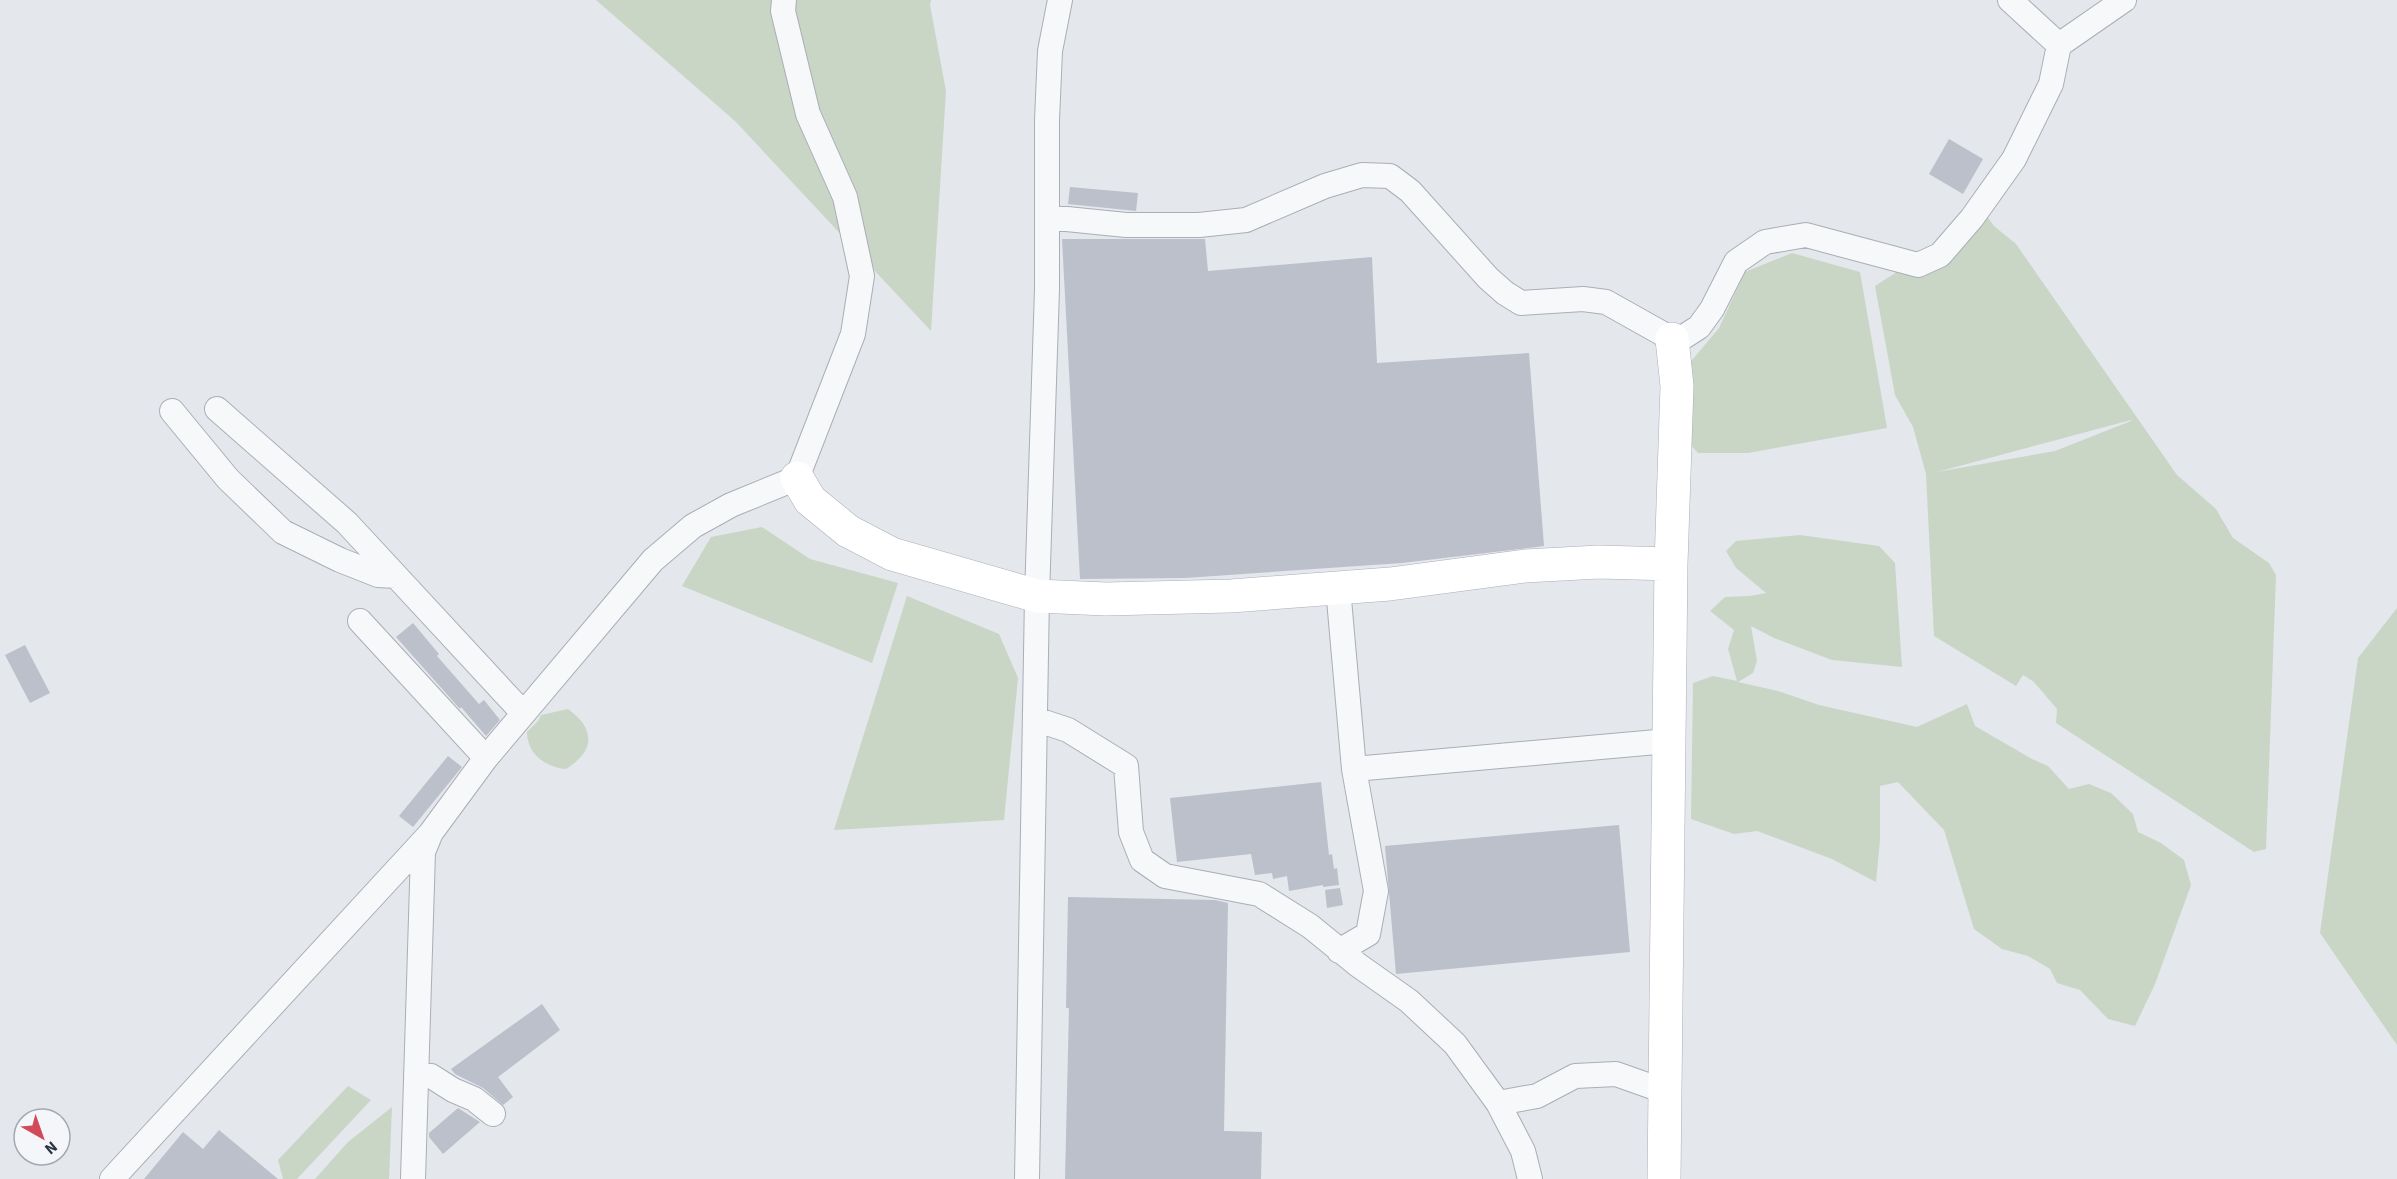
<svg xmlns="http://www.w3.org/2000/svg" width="2397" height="1179" font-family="'Source Sans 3',sans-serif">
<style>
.green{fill:#c9d6c5;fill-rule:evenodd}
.building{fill:#bbc0ca}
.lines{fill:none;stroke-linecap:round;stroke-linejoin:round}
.street-casing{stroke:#a9aeb7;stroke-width:26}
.secondary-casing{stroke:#a9aeb7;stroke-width:34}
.street{stroke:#f7f8fa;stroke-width:24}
.secondary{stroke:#fff;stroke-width:33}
</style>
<rect width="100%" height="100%" fill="#e4e7ec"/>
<path class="green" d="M596,0H931L930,5L946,91L931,331L735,121Z
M1986,215L1994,226L2016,244L2177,475L2216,509L2233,538L2269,563L2276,575L2266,849L2254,852L2056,723L2057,709L2034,682L2023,675L2016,686L1934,636L1926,474L1913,427L1895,395L1875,286ZM2131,421L2055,451L1937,472L2131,420Z
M1792,253L1860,272L1887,428L1748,453H1698L1687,441L1688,365L1719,328L1745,272Z
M762,527L810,559L898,583L872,663L682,586L711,537Z
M1800,535L1879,546L1895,563L1902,667L1832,660L1774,638L1751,626L1757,661L1753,673L1738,682L1778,691L1819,705L1917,727L1967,704L1975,726L2032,759L2048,766L2069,789L2089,784L2111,793L2133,814L2138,832L2161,843L2184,860L2191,885L2155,984L2135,1026L2108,1019L2080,990L2057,983L2050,969L2028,956L2002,949L1974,929L1944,830L1898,782L1880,786V840L1876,882L1832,859L1757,831L1734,834L1691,819L1693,683L1713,676L1737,681L1728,649L1734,630L1710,611L1725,597L1750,596L1766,593L1736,568L1726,551L1736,541Z
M907,596L999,634L1018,678L1004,820L834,830Z
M2397,608V1045L2320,933L2358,658Z
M568,709C596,729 595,751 566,769C545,767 527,754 527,732L538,721L541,715Z
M348,1086L371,1100L297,1179H283L278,1160Z
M392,1107L389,1179H315L348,1142Z"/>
<path class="building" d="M1949,139L1983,159L1963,194L1929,174Z
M1070,187L1138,193L1136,211L1068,204Z
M1062,239H1205L1208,271L1372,257L1377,363L1529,353L1544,546L1402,563L1185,578L1080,579Z
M413,623L439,654L437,656L479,704L484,700L500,720L486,736L461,707L460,709L396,637Z
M25,645L50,693L30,703L5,655Z
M448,756L462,767L413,827L399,816Z
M1321,782L1329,855L1332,854L1334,869L1337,868L1339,885L1323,887V885L1289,891L1287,876L1273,879L1272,873L1255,875L1251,854L1177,862L1170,798Z
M1619,825L1630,952L1396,974L1385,846Z
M1340,888L1343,905L1327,908L1325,890Z
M1068,897L1215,900L1228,903L1224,1131L1262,1132L1261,1179H1065L1069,1008H1066Z
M542,1004L560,1030L498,1077L513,1097L503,1105L483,1088L455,1074L451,1069Z
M458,1108L480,1122L443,1154L429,1137V1133Z
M219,1130L278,1179H144L183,1132L203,1149Z"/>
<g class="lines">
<g class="street-casing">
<path id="street" d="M2010,0L2059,45
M1047,217L1126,225H1199L1246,220L1325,186L1362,175L1390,176L1410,191L1488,278L1505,293L1521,303L1583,299L1606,302L1672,339L1685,336L1699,327L1712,309L1736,262L1765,242L1806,235L1918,265L1940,255L1972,218L2014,159L2051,84L2059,45L2124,0
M217,409L347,523L523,713
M172,411L228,479L283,532L340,560L378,575L396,576
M1338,588L1354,769L1668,741
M360,621L486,758
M1035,719L1068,730L1126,766L1131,832L1142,860L1165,876L1259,894L1310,926L1358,965L1409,1001L1455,1044L1498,1103L1523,1151L1530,1179
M1339,951L1368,934L1376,891L1354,769
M416,1075L431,1076L453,1090L474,1099L493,1114
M1498,1103L1537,1096L1575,1076L1616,1074L1664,1091
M112,1179L430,834L486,758L653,560L693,526L731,505L797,478L853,334L862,276L845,197L808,114L783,11L784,0
M413,1179L423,852L430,835
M1027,1179L1037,596L1047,289V120L1050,51L1060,0"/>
</g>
<g class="secondary-casing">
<path id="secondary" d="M797,478L810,500L848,531L892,554L1037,596L1106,599L1231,596L1390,584L1525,566L1599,562L1671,564
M1664,1179L1671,564L1677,386L1672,339"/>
</g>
<use href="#street" class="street"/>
<use href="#secondary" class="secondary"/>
</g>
<g transform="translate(42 1137) rotate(140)"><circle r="28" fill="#f4f6f9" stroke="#a4a8b1" stroke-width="1.5"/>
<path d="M0-4.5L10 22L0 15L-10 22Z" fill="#d1495b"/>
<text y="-9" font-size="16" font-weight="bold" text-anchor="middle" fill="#2b3445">N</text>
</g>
</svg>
